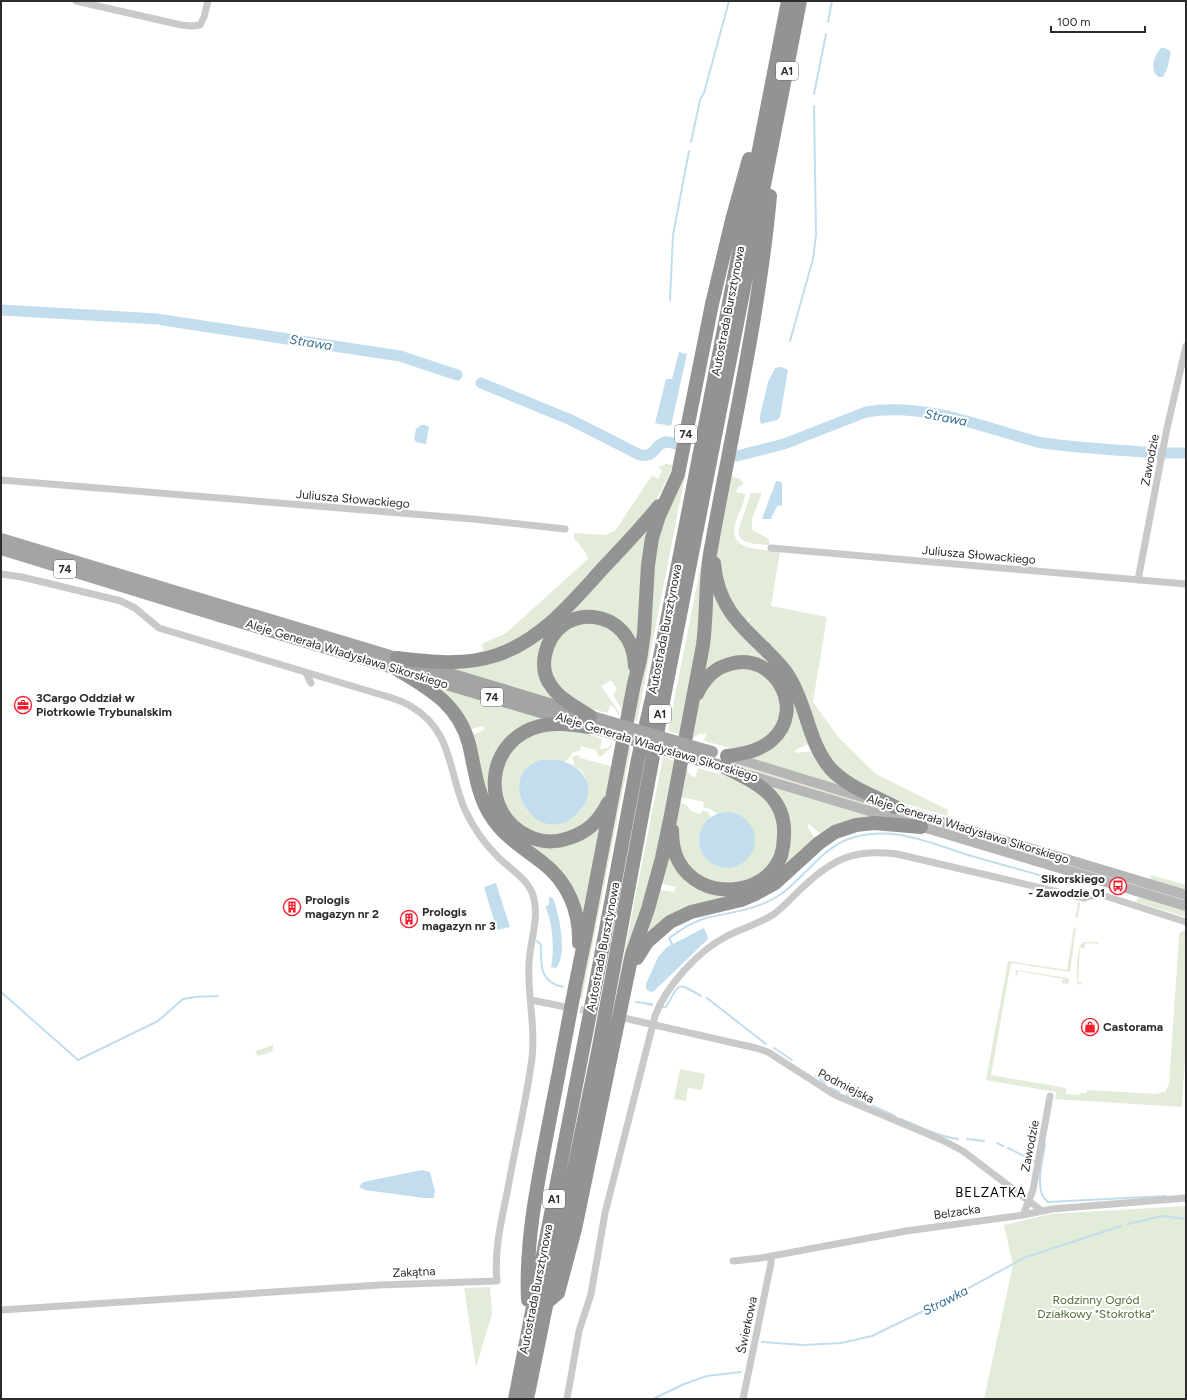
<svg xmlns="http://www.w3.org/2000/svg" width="1187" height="1400" font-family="Figtree,sans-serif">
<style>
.green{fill:#e3ecd8}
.water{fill:#c2ddee}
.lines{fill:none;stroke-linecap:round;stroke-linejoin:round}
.stream{stroke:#c2ddee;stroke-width:2}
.river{stroke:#c2ddee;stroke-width:11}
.street-tunnel{stroke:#d5d5d5;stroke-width:7;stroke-dasharray:7 3.5;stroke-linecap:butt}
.street{stroke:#c9c9c9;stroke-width:7}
.secondary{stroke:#b6b6b6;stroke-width:10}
.primary{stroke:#a4a4a4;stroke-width:12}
.highway{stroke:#939393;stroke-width:14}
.primary-bridge{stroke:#a4a4a4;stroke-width:12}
.labels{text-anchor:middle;stroke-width:4;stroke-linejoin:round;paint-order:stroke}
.shield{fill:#fff;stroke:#6b6b6b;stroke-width:1}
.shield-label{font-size:11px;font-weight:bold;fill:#2c2c2c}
.street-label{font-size:12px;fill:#2c2c2c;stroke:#fff}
.poi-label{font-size:12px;font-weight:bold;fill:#2c2c2c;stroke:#fff;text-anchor:start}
.park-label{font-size:12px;fill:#4f6c36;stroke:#fff}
.water-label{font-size:13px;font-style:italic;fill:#346f95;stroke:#fff}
.neighbourhood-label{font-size:13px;letter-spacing:1px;fill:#000;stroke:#fff}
</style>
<rect width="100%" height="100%" fill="#fff"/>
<path class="green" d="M708,358L637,721L632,720L651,560Z
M666,464L673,465L661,492L650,508L559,608L531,633L484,654L482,644L506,633L588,559L586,553L574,538V533L605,535L615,531L650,478L653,476L658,479L662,472L659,467Z
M729,476L740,479L744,484L738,487L736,492L745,494C744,504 739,513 736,521C726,552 760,549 780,551L771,606L827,617L813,702L839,738L876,774L948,810L947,816L897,801L870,791L832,764L812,726L744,625L751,619L750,618L743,623L733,612L717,560V547Z
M751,493H762L752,519V530L769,539V545C757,544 735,545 739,528Z
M644,527L652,529L638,645L585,613L542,650L565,704L435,665L511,652Z
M706,540L703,608L682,735L668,731Z
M711,575L754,646L789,686L809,744L795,750L796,753L813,751L852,790L742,757L789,721L769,666L702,674Z
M590,621L616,630L633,663L622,714L621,708L613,695L617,689L611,680L601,686L619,712V716C616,712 617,707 610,705L608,712H603L580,705L566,696L549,671L550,649L568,628Z
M743,666L767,676L780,695L779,723L759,744L731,748L704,741L706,733L699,734L693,738L690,737L699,698L714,676Z
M433,684L553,721L518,731L491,793L537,843L602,821L583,929L578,904L491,810L471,736L484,730L483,726L472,729H467Z
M557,728L585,733L598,737L602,740L600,749L607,748L614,743L612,746L602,756H598L596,750L581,746L580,750L572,753L570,757L565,762L548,760L532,763C521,785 513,789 529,813L565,822C572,819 580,813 584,806C586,803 585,797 586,794C587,778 587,773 573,765L574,762L572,757L579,755L580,758L614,767L611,785L597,816L560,837L550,838L525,830L501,801V764L523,737Z
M627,747L631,748L582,999L576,998Z
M696,752L1186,900V902L696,754Z
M663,757L678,762L658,854L617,1006L614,1005Z
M687,768L689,774L695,778L698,768L740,780L769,799L780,829L775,857L762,874L732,885L700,878L682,859L675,824L680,803L685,804L691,811L701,814L702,810L708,812L711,817L709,818L738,866C748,860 753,853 755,841L723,812L718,814L710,809L703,807L704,802L681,797Z
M761,782L890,821C860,819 848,822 822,835L809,824L807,826L816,840C795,860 776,881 749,894C739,898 728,900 717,903C681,912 660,918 638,951L657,893L659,890L674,892L676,887L664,884L660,882L667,844C688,925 796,898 788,827C786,805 778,796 761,782Z
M1151,875L1186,885V891L1150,880Z
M1138,897L1186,910V917L1136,902Z
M1078,902H1080V904L1078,917H1076L1074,927L1076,928L1070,972L1011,963L991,1075L1066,1088V1094L1080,1095L1081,1093H1087V1090L1156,1094L1166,1091L1169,1083L1179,937L1180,932H1182L1186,929V1042L1182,1107L1055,1099L1056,1092L986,1080L1008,961L1067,970Z
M1083,942H1097L1100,944L1085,943V948H1080L1078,982L1082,983L1080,985L1077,983C1077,974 1076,947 1083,942Z
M1017,970L1067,978L1069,979V982L1067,984L1062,983L1063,979L1018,971L1017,976L1015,973Z
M273,1045V1050L271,1052L258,1056L255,1051Z
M680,1069L705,1074L702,1090L688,1088L686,1101L674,1099Z
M1186,1206V1399H984L1013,1265L1004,1225L1050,1214Z
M490,1287L492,1314L476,1367L464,1288Z"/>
<path class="water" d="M1161,48H1165L1171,52L1167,69L1163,77H1159C1149,72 1154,55 1161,48Z
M679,352L687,354L671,426L655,423L666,379H672Z
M782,367L788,370L780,417L777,420L761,424L760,420V416L768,382L775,368Z
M421,425H425L429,427L426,444L416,442L414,439L416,429Z
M776,481L782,482V505L781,506L778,505L771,518L772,519H762Z
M541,760C549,760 558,759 565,762C591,771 596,797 576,815C537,851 491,775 541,760Z
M699 840a28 28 0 1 1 56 0a28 28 0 1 1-56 0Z
M496,883L510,927L497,930L484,887Z
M549,897L553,898C559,913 568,955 556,968L551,967C554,951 553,936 550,921C549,916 546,911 546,906L549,905Z
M704,928L708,938L706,941L654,991L651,992L647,990L646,988V984L658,957L667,947Z
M422,1170L430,1172L435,1191L434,1198H424L365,1190L359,1187L363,1182Z"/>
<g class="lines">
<path class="stream" d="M828,22L832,1
M814,94L826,34
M691,142L700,100L704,93L729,1
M670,300L673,235L689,151
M790,341L813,259L816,235L814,106
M537,941L541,945C541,964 539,982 563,987
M672,944L669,938C681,930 692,922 706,918C731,912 756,910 778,896C802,881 818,852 846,840C889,822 934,845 975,857C1006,866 1038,874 1069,884
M1,992L78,1060L158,1021L183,999L195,997L218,996
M707,998L766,1044
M636,1002L652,1004
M647,1004L652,1005
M663,1007H666C680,983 676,981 701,996
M774,1048L792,1060
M816,1076L825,1083
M831,1088L839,1092
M846,1095L865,1103
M871,1105L895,1116
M901,1119C920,1127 938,1136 958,1139
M967,1139L984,1141
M997,1143L1003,1146
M1045,1144C1043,1160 1033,1192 1048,1202L1166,1196
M1008,1148L1036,1162
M1128,1224L1162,1216L1186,1219
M762,1342L804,1345L841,1343L872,1336L952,1297L1026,1257L1121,1226
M653,1399L684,1384L707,1376L741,1372"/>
<path class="river" d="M1,310L158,319
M163,320L400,356L457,375
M481,383L571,420L640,455C657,458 653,444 666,442C669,442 673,443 676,444
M1166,453H1186
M737,456L784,444L866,412C926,402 981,427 1038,442C1048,444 1058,445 1068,446C1098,449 1129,451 1159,453"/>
<path class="street-tunnel" d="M570,1007L593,1012"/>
<path class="street" d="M76,1L181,25L193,26L200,25L204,17L208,1
M1,480L473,519L565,529
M771,548L1186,584
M1,574L22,577L121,601L135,608L159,628L382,695C392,698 403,701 412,707C454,732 448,774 466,812C474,829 485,844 498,857C510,869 527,878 533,895C540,917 530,941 529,963C527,995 536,1026 532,1058C526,1103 515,1148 507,1193C501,1222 494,1251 497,1281L380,1285L1,1310
M1138,580L1167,428L1186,346
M306,673L311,683
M531,1000L566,1007
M624,1018L756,1048L768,1052L835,1095L942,1140L963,1151L1042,1211
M1023,1215L1033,1190L1050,1096
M733,1261L761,1258L906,1231L1023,1215L1052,1209L1186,1198
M567,1399L579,1331L591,1294L605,1213L655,1016C666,986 698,951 727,936C742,928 759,924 774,914C785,906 793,896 803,887C834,858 854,849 897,854L1084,898L1099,894L1186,922
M743,1399L771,1263V1256"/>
<path class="secondary" d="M731,757L868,799
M749,775L1186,906
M889,806L1186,895"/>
<path class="primary" d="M1,539L616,724
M1,549L219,616L614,734
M689,757L724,767"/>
<path class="highway" d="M714,563C717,603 737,623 765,649C773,658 783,666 789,677C807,705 808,742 830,768C847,787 873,795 895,807
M397,658C430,662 465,666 497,655C542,640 573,601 604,567C623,547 642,527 659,506
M395,668C428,688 458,703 469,744C475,769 477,795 491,816C504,837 524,848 543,863C568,882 580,912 579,943
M697,694C704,679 714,668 730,664C774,651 807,709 772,740C760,751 742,754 727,756
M590,716C576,707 559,699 550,684C544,676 543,664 545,655C556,600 633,605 635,666
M589,727C573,725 556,722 540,726C486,739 478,812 528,836C540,842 555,843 569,838C588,832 599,821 608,803
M672,830C672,841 673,852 679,862C700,901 765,898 781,856C783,849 784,842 784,835C786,796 755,781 724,767
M637,958L647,942L670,922L691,912L741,900L755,894L775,883L819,843L835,832L856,825L874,823L921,827
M528,1300C525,1234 541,1167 553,1102C564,1048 573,993 585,939L634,684L640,660L644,633L648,565L652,538L659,516L678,474L712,304L732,220L749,159
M545,1304L558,1293L575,1229L632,954L648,909L662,858L671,815L703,645C707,615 705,584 710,554C731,435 759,317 770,196
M515,1399L597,977L638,759L652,698L788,1
M527,1399L598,1052L664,697L800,1"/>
<path class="primary-bridge" d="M616,724L712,752
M614,734L689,757"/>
</g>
<defs>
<g id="office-ring" transform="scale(0.9)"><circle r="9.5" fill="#fff" stroke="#f51d2c" stroke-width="1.5"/><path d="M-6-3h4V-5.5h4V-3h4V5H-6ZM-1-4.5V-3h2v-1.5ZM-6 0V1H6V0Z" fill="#f51d2c"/></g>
<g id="bus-ring" transform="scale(0.9)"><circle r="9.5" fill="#fff" stroke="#f51d2c" stroke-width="1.5"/><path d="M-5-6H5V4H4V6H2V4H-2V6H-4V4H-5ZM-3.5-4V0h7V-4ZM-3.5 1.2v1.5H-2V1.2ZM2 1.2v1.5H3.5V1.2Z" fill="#f51d2c"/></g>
<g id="building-ring" transform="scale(0.9)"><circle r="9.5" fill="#fff" stroke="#f51d2c" stroke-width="1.5"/><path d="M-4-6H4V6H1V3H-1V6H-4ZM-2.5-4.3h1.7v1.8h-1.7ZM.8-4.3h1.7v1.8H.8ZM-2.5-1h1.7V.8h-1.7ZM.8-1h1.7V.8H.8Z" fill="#f51d2c"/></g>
<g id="shop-ring" transform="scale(0.9)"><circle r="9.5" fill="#fff" stroke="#f51d2c" stroke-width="1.5"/><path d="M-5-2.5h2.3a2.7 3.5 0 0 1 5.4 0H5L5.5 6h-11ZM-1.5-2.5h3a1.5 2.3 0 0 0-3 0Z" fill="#f51d2c"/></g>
</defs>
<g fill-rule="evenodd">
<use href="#office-ring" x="23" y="705"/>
<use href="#bus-ring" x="1118" y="886"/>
<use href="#building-ring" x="292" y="907"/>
<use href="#building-ring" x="409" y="919"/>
<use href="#shop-ring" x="1090" y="1027"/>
</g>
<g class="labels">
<g class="shield">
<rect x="776" y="62" width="22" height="18" rx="3"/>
<rect x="675" y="425" width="22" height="18" rx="3"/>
<rect x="54" y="560" width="22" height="18" rx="3"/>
<rect x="481" y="688" width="22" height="18" rx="3"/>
<rect x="649" y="705" width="22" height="18" rx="3"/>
<rect x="543" y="1190" width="22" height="18" rx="3"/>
</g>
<g class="shield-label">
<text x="787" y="75">A1</text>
<text x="686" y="438">74</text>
<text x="65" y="573">74</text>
<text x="492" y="701">74</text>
<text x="660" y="718">A1</text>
<text x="554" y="1203">A1</text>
</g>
<g class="street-label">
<text transform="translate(728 311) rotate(-79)" y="4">Autostrada Bursztynowa</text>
<text transform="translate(1150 460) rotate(-79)" y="4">Zawodzie</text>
<text transform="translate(353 499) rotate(5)" y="4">Juliusza Słowackiego</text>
<text transform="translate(979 555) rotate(5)" y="4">Juliusza Słowackiego</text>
<text transform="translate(665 629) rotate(-79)" y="4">Autostrada Bursztynowa</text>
<text transform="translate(347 654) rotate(17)" y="4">Aleje Generała Władysława Sikorskiego</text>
<text transform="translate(657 747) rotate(17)" y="4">Aleje Generała Władysława Sikorskiego</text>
<text transform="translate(968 829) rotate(17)" y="4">Aleje Generała Władysława Sikorskiego</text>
<text transform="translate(603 947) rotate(-79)" y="4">Autostrada Bursztynowa</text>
<text transform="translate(846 1086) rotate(27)" y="4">Podmiejska</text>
<text transform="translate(1030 1146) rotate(-79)" y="4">Zawodzie</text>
<text transform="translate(957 1212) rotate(-8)" y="4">Belzacka</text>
<text transform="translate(414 1272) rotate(-3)" y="4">Zakątna</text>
<text transform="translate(536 1289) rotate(-79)" y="4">Autostrada Bursztynowa</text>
<text transform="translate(747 1325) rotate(-78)" y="4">Świerkowa</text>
</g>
<g class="poi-label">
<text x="36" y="702">3Cargo Oddział w<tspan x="36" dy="14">Piotrkowie Trybunalskim</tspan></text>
<text x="1105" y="883" text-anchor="end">Sikorskiego<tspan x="1105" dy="14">- Zawodzie 01</tspan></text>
<text x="305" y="904">Prologis<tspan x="305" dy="14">magazyn nr 2</tspan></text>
<text x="422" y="916">Prologis<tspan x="422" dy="14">magazyn nr 3</tspan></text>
<text x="1103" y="1031">Castorama</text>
</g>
<g class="park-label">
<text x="1096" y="1304">Rodzinny Ogród<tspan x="1096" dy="14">Działkowy "Stokrotka"</tspan></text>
</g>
<g class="water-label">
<text transform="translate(311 342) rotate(9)" y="5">Strawa</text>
<text transform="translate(946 417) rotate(11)" y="5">Strawa</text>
<text transform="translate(945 1300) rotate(-27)" y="5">Strawka</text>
</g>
<g class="neighbourhood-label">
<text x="991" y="1197">BELZATKA</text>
</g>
</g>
<rect width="1187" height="1400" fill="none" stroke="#2c2c2c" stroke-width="4"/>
<path d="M1051 26v6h94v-6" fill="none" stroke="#2c2c2c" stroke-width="2"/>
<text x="1057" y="26" font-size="12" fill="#2c2c2c" stroke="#ffffff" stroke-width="3" paint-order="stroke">100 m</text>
</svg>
